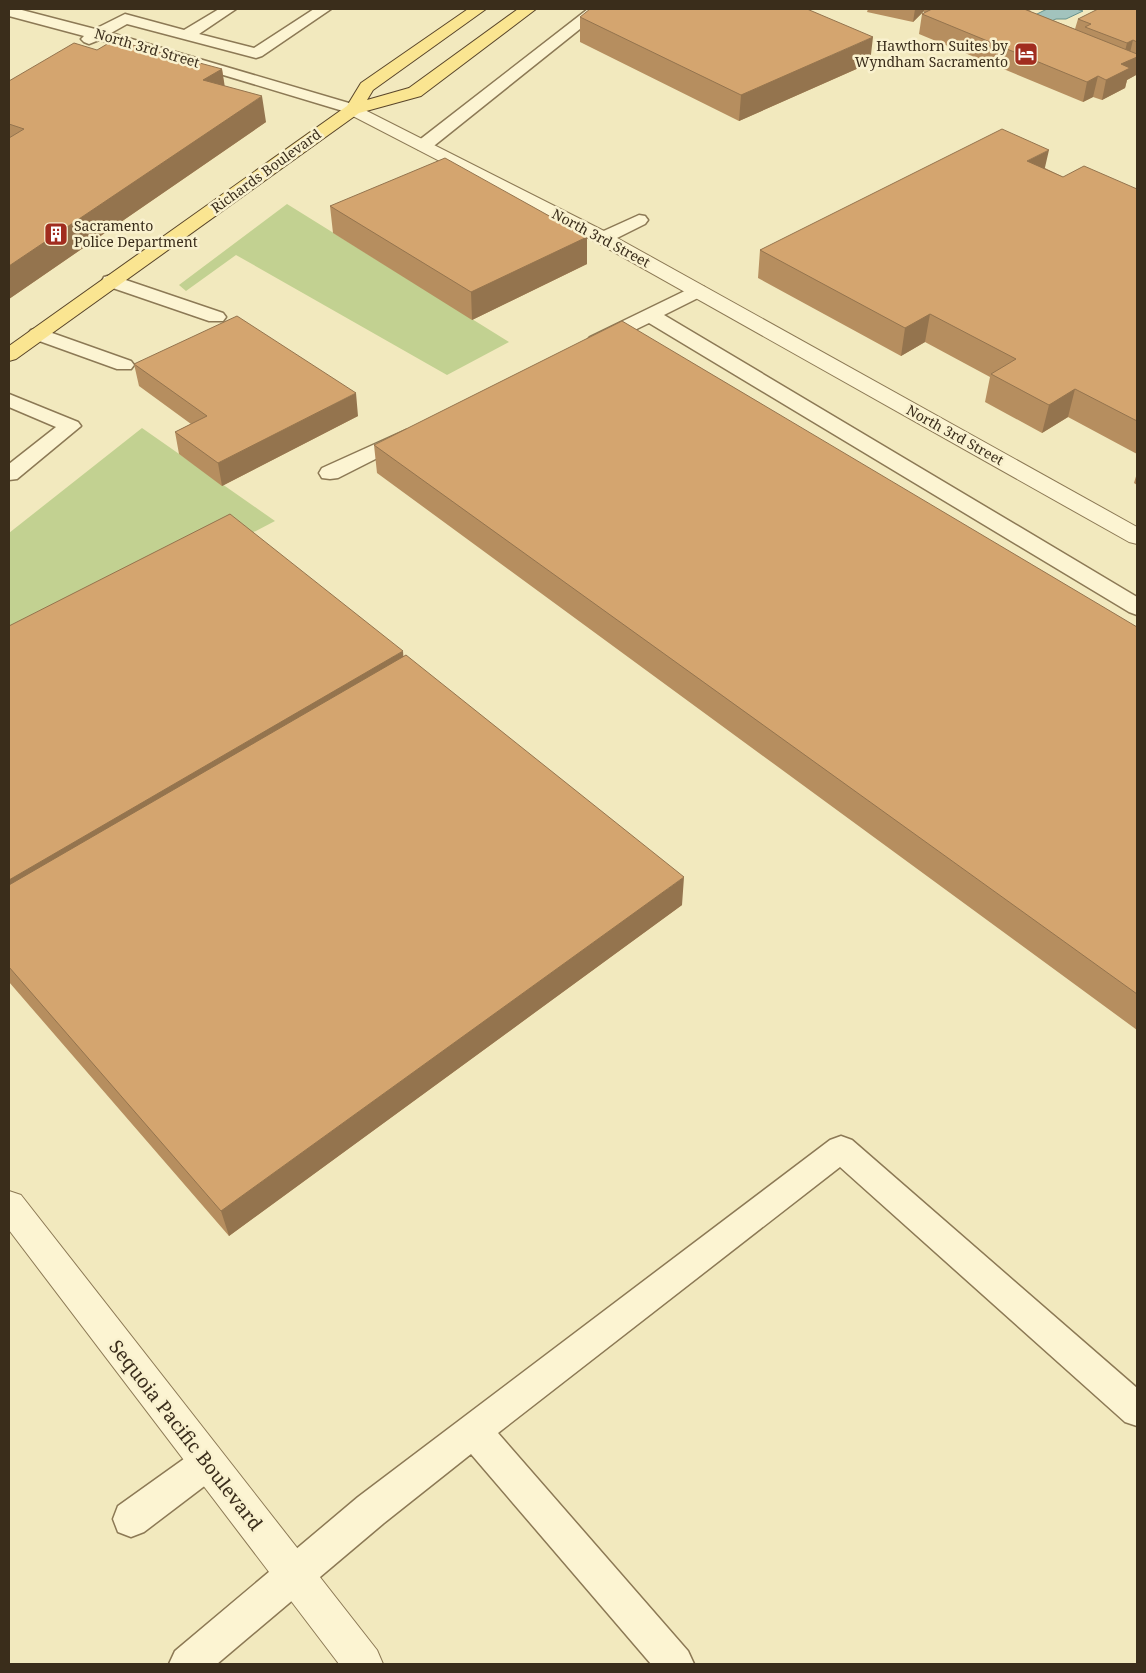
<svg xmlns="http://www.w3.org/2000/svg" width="1146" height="1673" font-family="'Noto Serif',serif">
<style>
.green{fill:#c2d191}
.water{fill:#a2c3bd;stroke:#68928c}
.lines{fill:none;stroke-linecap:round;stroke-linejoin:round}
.lane-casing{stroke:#8c7955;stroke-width:3}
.street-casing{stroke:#8c7955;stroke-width:2}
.primary-casing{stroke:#59452a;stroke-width:2}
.lane{fill:#fcf4d2;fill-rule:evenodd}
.street{fill:#fcf4d2;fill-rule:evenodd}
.primary{fill:#fae591;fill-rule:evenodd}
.wall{fill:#b68e5f}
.shaded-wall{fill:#94744e}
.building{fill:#d4a56f;stroke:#94744e}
.labels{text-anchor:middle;stroke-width:5;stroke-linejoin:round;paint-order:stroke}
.far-poi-label{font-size:14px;fill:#3a2d1b;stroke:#f9f1ce;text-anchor:end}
.far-street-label{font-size:14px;fill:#3a2d1b;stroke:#f9f1ce}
.near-street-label{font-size:19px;fill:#3a2d1b;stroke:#f9f1ce}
</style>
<rect width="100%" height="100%" fill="#f2e9be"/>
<path class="green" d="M287,204L509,342L447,375L236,255L186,291L179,285Z
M142,428L275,521L9,659V533Z"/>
<path class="water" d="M1047,9H1076L1083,11L1066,19H1056L1047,23L1031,17Z"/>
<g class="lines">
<g class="lane-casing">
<path id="lane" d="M9,9H18L95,29L125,14L184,30L219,9H236L199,34L254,48L314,9H331L262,56L256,58L127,24L111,33L359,106L361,109L353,114L140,50L99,40L89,44L84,42L81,39L84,36L9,16Z
M588,9H605L430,149H418L416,145L418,141Z
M639,215L645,216L648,220L645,224L609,242H597L594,238L597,234Z
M111,275L223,313L226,317L223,321H209L104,285L102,281L104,277Z
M697,285L704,287L706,291L704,295L664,315L1137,597V615L1129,612L649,323L604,345H590L587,341L590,337Z
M38,328L131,361L134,365L131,369H117L31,338L28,334L31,330Z
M9,394L78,422L81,426L17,479L9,480V464L56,427L9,407Z
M406,430L413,432L416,436L413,440L338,478L330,479L322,478L319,473L322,468Z
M841,1136L852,1140L1137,1388V1426L1125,1422L840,1167L498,1433L688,1651L694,1664H651L471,1454L384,1523L217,1664H169L175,1651L358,1497L830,1140Z
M207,1446L219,1451L224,1463L219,1475L144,1532L131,1537L118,1532L113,1519L118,1506L195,1451Z"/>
</g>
<g class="street-casing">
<path id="street" d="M353,104L610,234L1137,527V544L1129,542L596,242L347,113L344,109L347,105Z
M9,1191L21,1195L377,1650L383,1664H339L9,1230Z"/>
</g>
<g class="primary-casing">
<path id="primary" d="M468,9H486L373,90L367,100L409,88L518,9H536L421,96L359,113L16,359L9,361V346L347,106L361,83Z"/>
</g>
<use href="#lane" class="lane"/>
<use href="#street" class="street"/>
<use href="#primary" class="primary"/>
</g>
<path class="wall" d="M868,9H1033L1029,11L1075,29L1078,19L1137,9V69L1136,75L1127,80L1125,88L1102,100L1093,97L1083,102L919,34L922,14L924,13V11L913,22L867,12Z
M580,17L870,63L739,121L580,42Z
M97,50L222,69L224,86L266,122L9,299V81Z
M1045,168L1063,177L1137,189V454L1068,417L1042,433L985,402L990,377L925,342L901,356L758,278L760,250Z
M330,206L587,237V264L472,320L333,233Z
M134,364L358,416L222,486L179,454L175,432L191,424L139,386Z
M374,445L1137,627V1030L377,473Z
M1137,473V485L1134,483Z
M9,626L403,657L682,905L229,1236L9,982Z"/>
<path class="shaded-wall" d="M915,9H924V11L913,22Z
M873,37L870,63L739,121L741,95Z
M1133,40L1128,61L1122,63L1127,43Z
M1137,57V69L1136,75L1127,80L1125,88L1102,100L1106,80L1121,64Z
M222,69L226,94L203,80Z
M1098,76L1093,97L1083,102L1087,82Z
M262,96L266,122L9,299V266Z
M1049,150L1043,176L1027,161Z
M587,237V264L472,320L471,292Z
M930,314L925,342L901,356L905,328Z
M1075,389L1068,417L1042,433L1049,405Z
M356,393L358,416L222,486L218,463Z
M403,651L405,679L9,914V880Z
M684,877L682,905L229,1236L221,1211Z"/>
<path class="building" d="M590,9H807L873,37L741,95L580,17Z
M932,9H1024L1137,54V57L1121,64L1130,68L1106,80L1098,76L1087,82L922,14Z
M1098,9H1137V42L1133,40L1127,43L1085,27L1091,24L1078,19Z
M114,40L222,69L203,80L262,96L9,266V138L24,129L9,124V81L74,43L97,50Z
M1002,129L1049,150L1027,161L1063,177L1084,166L1137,189V421L1075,389L1049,405L991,374L1016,359L930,314L905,328L760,250Z
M445,158L587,237L471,292L330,206Z
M237,316L356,393L218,463L175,432L207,416L134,364Z
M622,321L1137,627V994L374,445Z
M230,514L403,651L9,880V626Z
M406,655L684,877L221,1211L9,967V885Z"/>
<defs>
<g id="hotel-square" transform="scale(1.25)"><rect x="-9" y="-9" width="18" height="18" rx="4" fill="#a12d1f" stroke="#f9f1ce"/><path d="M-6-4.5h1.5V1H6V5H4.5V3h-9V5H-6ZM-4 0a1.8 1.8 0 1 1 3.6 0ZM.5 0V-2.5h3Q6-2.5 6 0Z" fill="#fff"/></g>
<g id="building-square" transform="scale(1.25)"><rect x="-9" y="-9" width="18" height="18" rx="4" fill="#a12d1f" stroke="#f9f1ce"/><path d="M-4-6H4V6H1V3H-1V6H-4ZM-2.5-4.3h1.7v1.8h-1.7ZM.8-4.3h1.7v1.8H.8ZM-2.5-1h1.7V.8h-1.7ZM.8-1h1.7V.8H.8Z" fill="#fff"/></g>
</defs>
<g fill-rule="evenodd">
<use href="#hotel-square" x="1026" y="54"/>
<use href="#building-square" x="56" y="234"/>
</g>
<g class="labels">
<g class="far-poi-label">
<text x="1008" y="51">Hawthorn Suites by<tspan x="1008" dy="16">Wyndham Sacramento</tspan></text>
<text x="74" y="231" text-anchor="start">Sacramento<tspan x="74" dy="16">Police Department</tspan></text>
</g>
<g class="far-street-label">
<text transform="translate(147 48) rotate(16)" y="5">North 3rd Street</text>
<text transform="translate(266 171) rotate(-36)" y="5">Richards Boulevard</text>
<text transform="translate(601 238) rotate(28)" y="5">North 3rd Street</text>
<text transform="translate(955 435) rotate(29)" y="5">North 3rd Street</text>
</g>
<g class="near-street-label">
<text transform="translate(186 1435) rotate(52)" y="7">Sequoia Pacific Boulevard</text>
</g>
</g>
<rect width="1146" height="1673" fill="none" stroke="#3a2d1b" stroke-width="20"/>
</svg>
